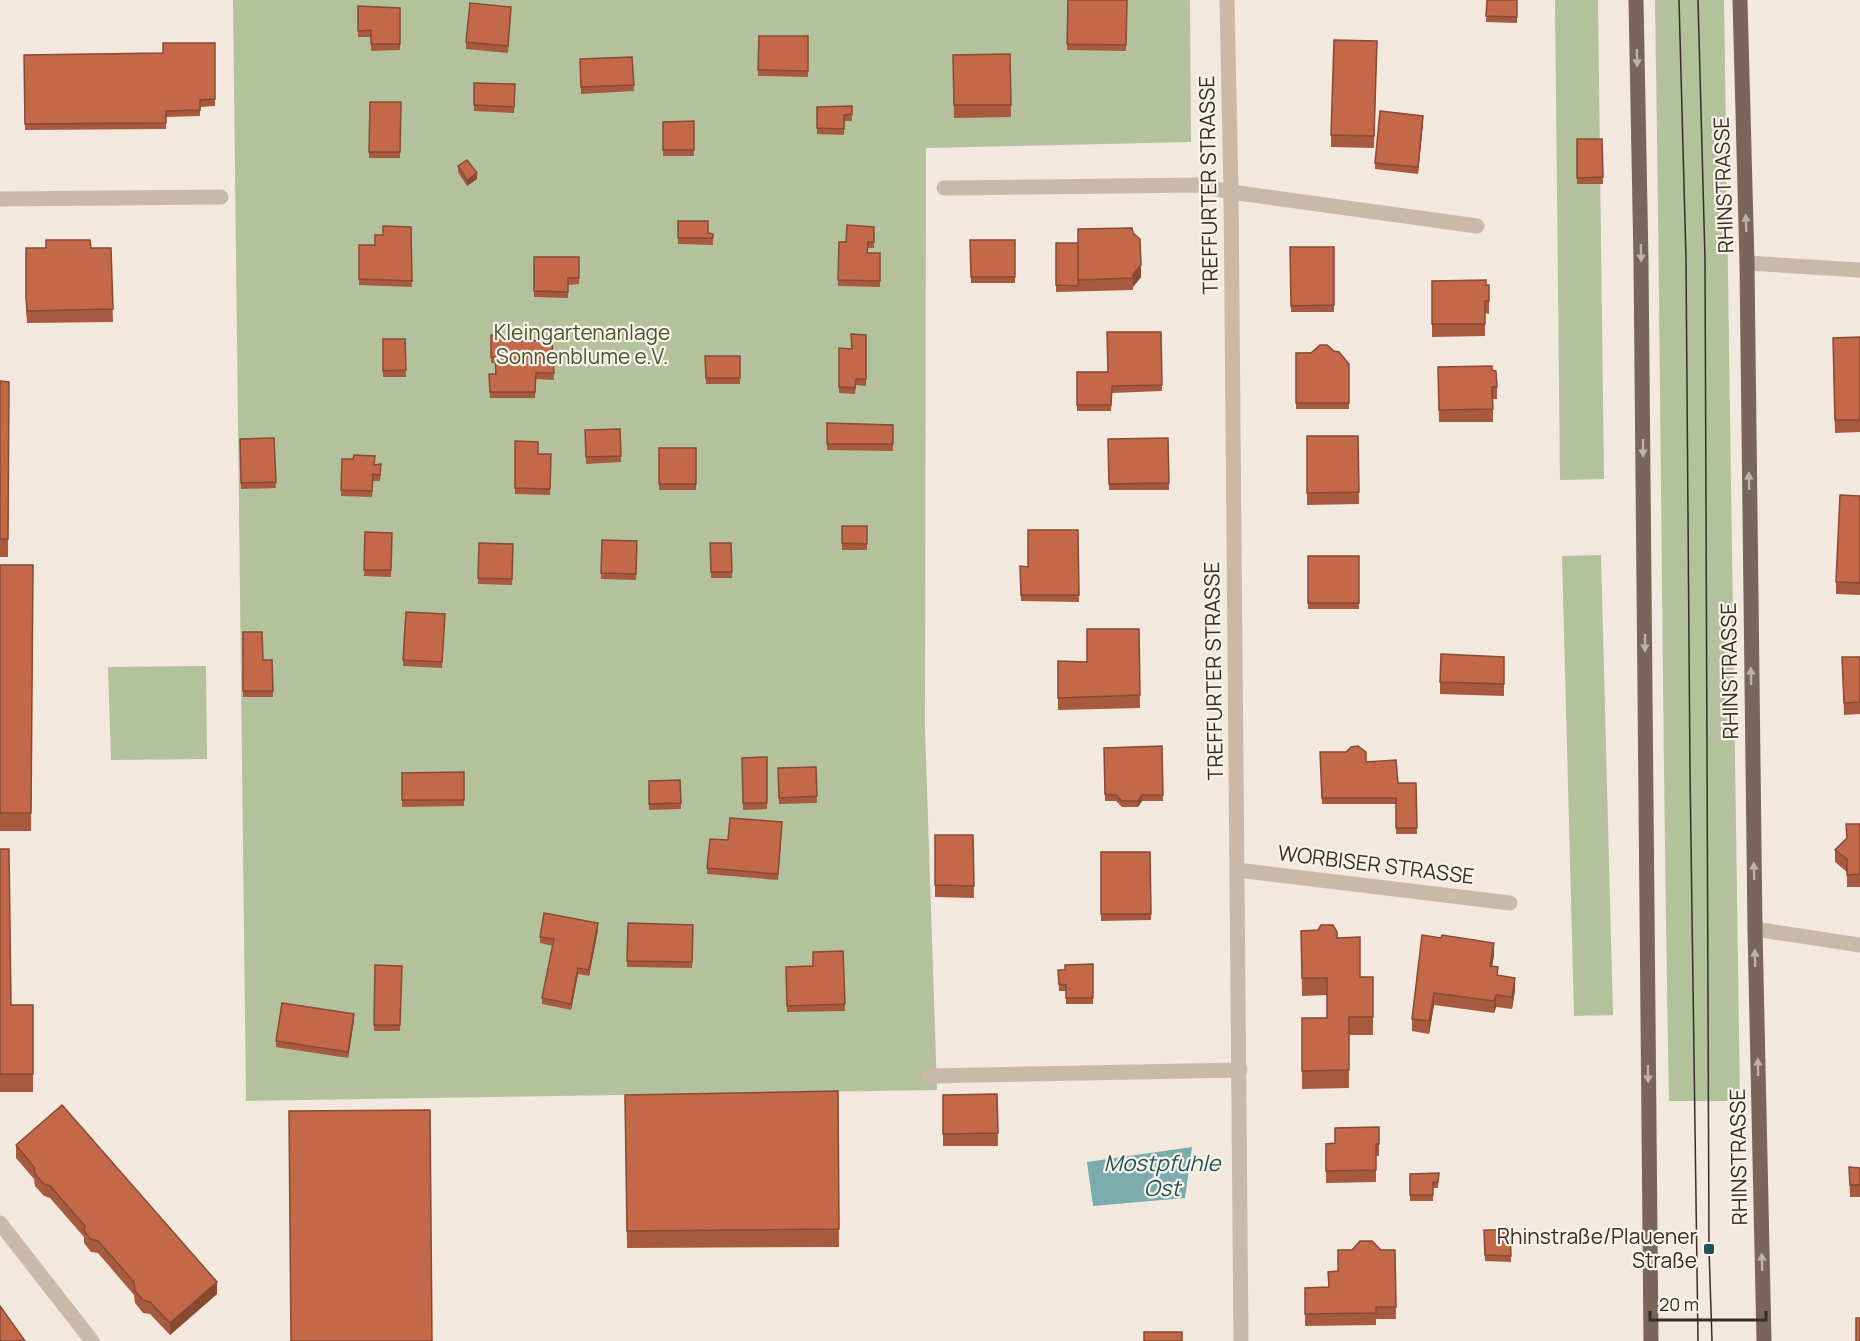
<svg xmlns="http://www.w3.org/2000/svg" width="1860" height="1341" font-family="Manrope,sans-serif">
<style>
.green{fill:#b4c19d}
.water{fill:#7cabae}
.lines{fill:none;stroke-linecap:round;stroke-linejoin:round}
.minor{stroke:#cab9a9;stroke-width:15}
.major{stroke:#79655a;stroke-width:15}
.tram{stroke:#372d29;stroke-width:1.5}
.wall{fill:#a85a3f}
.shaded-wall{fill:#884a33}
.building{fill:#c36949;stroke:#884a33;stroke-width:1.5}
.oneway{fill:#bfb3a9}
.poi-dot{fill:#1f5358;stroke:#f9f2e9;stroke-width:2}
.labels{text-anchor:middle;stroke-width:4.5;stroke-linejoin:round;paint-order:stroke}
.street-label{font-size:21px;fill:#372d29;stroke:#f9f2e9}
.park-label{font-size:21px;fill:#45552d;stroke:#f9f2e9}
.poi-label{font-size:21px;fill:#372d29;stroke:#f9f2e9;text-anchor:end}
.water-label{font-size:22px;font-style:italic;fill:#1f5358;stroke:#f9f2e9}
</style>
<rect width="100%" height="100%" fill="#f2e8dd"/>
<path class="green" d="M233,0H1190L1191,142L926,148L925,728L937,1090L246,1101Z
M1555,0H1598L1604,479L1560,480Z
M1655,0H1724L1740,1101H1669C1662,734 1661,367 1655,0Z
M1601,555L1613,1015L1574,1016L1562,556Z
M206,666L207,759L111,760L108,667Z"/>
<path class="water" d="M1192,1147L1185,1198L1093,1206L1087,1162Z"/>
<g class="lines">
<path class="minor" d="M1227,0L1231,192L1241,1341
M944,188L1198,185L1231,192L1477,226
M0,199L221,197
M1747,263L1860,270
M1237,870L1510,903
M1755,929L1860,945
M929,1076L1240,1070
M0,1223L92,1341"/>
<path class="major" d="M1636,0L1641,261L1651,1341
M1740,0L1747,263L1755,929L1764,1341"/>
<path class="tram" d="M1679,0L1686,259L1690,771L1698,1341
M1698,0L1705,259L1709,1249L1712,1341"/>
</g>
<path class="wall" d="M1068,0H1127L1126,51L1067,50Z
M1487,0H1517V23L1486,22Z
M358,6L400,8V50L371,51V37H358Z
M511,13L508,53L466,49V42Z
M759,36H808V77L758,76Z
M1377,41L1374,148L1331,147V135Z
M215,43V106L200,107V116L166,117V129L25,130L24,55L163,53Z
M1010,54L1011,117L954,118L953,55Z
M632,57L634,91L581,94L580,59Z
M474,83L515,84L514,113L474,111Z
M370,102H401L400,158H369Z
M852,106V121H844V135L817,134V107Z
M694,121V156H663V122Z
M1423,122L1418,174L1375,169V163Z
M1577,139H1602L1603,184H1577Z
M458,166L477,179L467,186L458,172Z
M678,221L708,233L713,234V245L678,244Z
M411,227L412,287L359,285V245H375L383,235Z
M874,227V248H868L867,253H880V287L838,286L839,242H846Z
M1133,233L1141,277L1133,287V290L1056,292V243H1078Z
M970,240H1015V283H971Z
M1290,247H1334V312H1291Z
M26,248H111L113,322L27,323L26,310Z
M534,257H579V284L568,285V298L534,297Z
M1432,281L1489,285V314L1485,313V336L1432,337Z
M1161,332L1162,391L1112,393L1111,411H1077V372H1108Z
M491,335L506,341L552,340L554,380L536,379L535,398H490L489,374H495V363H491Z
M866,335V386L856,385L855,394L839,393V348L851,349Z
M1860,337V432L1835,433L1833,350Z
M383,339H405L406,377H383Z
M1334,351L1349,364V409H1296V353Z
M705,356H740V384H706Z
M1438,367L1492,370L1497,387V399H1493V422H1439Z
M0,381L9,382L8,557H0Z
M827,423L893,425V451L827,450Z
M620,429L621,462L586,464L585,430Z
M1307,436H1358L1359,504L1307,505Z
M274,438L276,488L241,489L240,439Z
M1168,438L1169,490H1109L1108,439Z
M515,441L538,454H551L550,495L515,494Z
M659,448H696V490H659Z
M342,459L375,465L381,470L380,481H373L372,497L341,496Z
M1860,496V595L1836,594V582Z
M842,526H867V550H842Z
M1078,530L1079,602L1021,601L1020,566L1028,567Z
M365,532L392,533L391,577L364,576Z
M602,540L637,541L636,580L601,579Z
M479,543L513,544L512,585L478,584Z
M710,543H731L732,578H711Z
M1308,556H1359V609H1308Z
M0,565H33L31,831H0Z
M445,614L442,668L403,666V660Z
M1139,629L1140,708L1058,710V661L1087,662Z
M243,632L263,660H272L273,697H243Z
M1504,657V696L1440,694V682Z
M1842,657H1860V714L1844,715Z
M1162,746L1163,801H1142L1138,807H1122L1116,801H1105L1104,748Z
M1320,752L1366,762L1398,783H1416L1417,834H1396V804H1322Z
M767,757V809L743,810L742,758Z
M816,767L817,803L779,804L778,768Z
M464,772V806L402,807V773Z
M680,780L681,809L649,810V781Z
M1860,824V887H1847V872L1835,862V850Z
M782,829L778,880L707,874V868L728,840Z
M935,835H973L974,898L935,897Z
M0,849L11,1005H33V1092H0Z
M1101,852H1150L1151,920L1101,921Z
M628,923L693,925L692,968L627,967Z
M598,930L589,976L578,974L571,1010L542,1004V998L553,946L540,943V937Z
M1301,931L1337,938L1360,977H1373V1035H1349V1088L1302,1089V1018H1327V995L1302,996Z
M1422,935L1494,955L1492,966L1498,975L1515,990L1512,1009L1496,1007L1494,1013L1434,1005L1429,1034L1412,1031V1019Z
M843,951L845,1011L787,1012L786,967L813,966Z
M1093,964V1004H1066V991H1059L1058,976L1065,970Z
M375,965L402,966L400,1031H374Z
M354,1020L348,1058L276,1047V1041Z
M838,1091L839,1247L627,1248L625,1095Z
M997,1094L998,1146H943V1095Z
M1379,1127V1156H1376V1182L1326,1183V1144L1335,1143Z
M16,1145L217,1294L170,1335L150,1314L143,1313L135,1303L134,1295L98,1253L91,1252L84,1243V1237L50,1198L44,1196L35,1186L34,1179L16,1158Z
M1849,1167L1860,1168V1197H1850Z
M1439,1173L1438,1188H1433V1201H1410V1174Z
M1484,1230H1510L1511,1262L1485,1261Z
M1381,1250H1395L1396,1319H1376V1325L1305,1326V1288L1328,1287Z"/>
<path class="shaded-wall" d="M1423,116V122L1418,174V167Z
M477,173V179L467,186V180Z
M1141,265V277L1133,287V290V274Z
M1142,795V801L1138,807V801Z
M598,923V930L589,976V970Z
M1494,943V955L1490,978V966Z
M578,968V974L571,1010V1004Z
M1515,978V990L1512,1009V997Z
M1434,993V1005L1429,1034V1021Z
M1496,995V1007L1494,1013V1001Z
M354,1014V1020L348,1058V1052Z
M217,1282V1294L170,1335V1323Z"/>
<path class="building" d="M1068,0H1127L1126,45L1067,44Z
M1487,0H1517V17L1486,16Z
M470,3L511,7L508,46L466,42Z
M358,6L400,8V44H371V30L358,31Z
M759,36H808V71L758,70Z
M1334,40L1377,41L1374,136L1331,135Z
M163,43H215V99L200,100V110L166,111V123L25,124L24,55L163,53Z
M1010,54L1011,105H954L953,55Z
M632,57L634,85L581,87L580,59Z
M474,83L515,84L514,107L474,105Z
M370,102H401L400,152H369Z
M852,106V114L844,115V129L817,128V107Z
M1380,111L1423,116L1418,167L1375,163Z
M694,121V150H663V122Z
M1577,139H1602L1603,177L1577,178Z
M467,160L477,173L467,180L458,166Z
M678,221H708V233L713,234V238H678Z
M847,225L874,227V242H868L867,253H880V281L838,280L839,242H846Z
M383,226L411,227L412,281L359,279V245H375V235H383Z
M1132,228L1133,233L1140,239L1141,265L1133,274V278L1078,280V229Z
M46,240H90L91,248H111L113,309L27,311L26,298V248H46Z
M970,240H1015V277H971Z
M1056,243H1078V286L1056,285Z
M1290,247H1334V305L1291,306Z
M534,257H579V278H568V292L534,291Z
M1486,280V285H1489V301H1485V324H1432V281Z
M1107,332H1161L1162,385L1112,386L1111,405H1077V372H1108Z
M851,334L866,335V379H856L855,388L839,387V348L852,349Z
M491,335L505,336L506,341L552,340L554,373H536L535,392H490L489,374H496L495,357H491Z
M1860,337V420H1835L1833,338Z
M383,339H405L406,370L383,371Z
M1320,345H1327L1334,351L1339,352L1349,364V403H1296V353H1311Z
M705,356H740V378H706Z
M1492,366V370L1496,371L1497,387H1492L1493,409L1439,410L1438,367Z
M0,381L9,382L8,539H0Z
M827,423L893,425V444H827Z
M620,429L621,456L586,457L585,430Z
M1307,436H1358L1359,492L1307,493Z
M274,438L276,482L241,483L240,439Z
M1168,438L1169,483L1109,484L1108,439Z
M515,441L538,442V454H551L550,489L515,488Z
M659,448H696V484H659Z
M354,455L375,456L374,465L381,464L380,475L373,474L372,491L341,490L342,459H353Z
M1840,495L1860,496V583L1836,582Z
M842,526H867V544L842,543Z
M1028,530H1078L1079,595H1021L1020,566L1028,567Z
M365,532L392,533L391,570H364Z
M602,540L637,541L636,574L601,573Z
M479,543L513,544L512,579L478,578Z
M710,543H731L732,572H711Z
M1308,556H1359V603H1308Z
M0,565H33L31,813H0Z
M406,612L445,614L442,662L403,660Z
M1087,629H1139L1140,695L1058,698V661L1087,662Z
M243,632H262L263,660H272L273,691H243Z
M1441,654L1504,657V684L1440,682Z
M1842,657H1860V702L1844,703Z
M1162,746L1163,795H1142L1138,801H1122L1116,795L1105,794L1104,748Z
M1358,746L1366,752V762L1396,760L1398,783H1416L1417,828H1396V798H1322L1320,752H1346L1351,747Z
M767,757V803H743L742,758Z
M816,767L817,796L779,798L778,768Z
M464,772V800H402V773Z
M680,780L681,803L649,804V781Z
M730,818L782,822L778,874L707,868L710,839L728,840Z
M1846,824H1860V874L1847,875V859L1835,850L1847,838Z
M935,835H973L974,886L935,885Z
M0,849H9L11,1005H33V1074H0Z
M1101,852H1150L1151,914H1101Z
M544,913L598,923L589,970L578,968L571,1004L542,998L554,939L540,937Z
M628,923L693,925L692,962L627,961Z
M1321,925H1333L1337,932V938L1360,937V977H1373V1017H1349V1070L1302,1071V1018H1327V978H1302L1301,931L1318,930Z
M1422,935L1441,938L1442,935L1494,943L1490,966L1498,967L1497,975L1515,978L1512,997L1496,995L1494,1001L1434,993L1429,1021L1412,1019Z
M843,951L845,1004L787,1006L786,967L813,966V952Z
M1093,964V998H1066V985L1059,984L1058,970H1065V965Z
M375,965L402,966L400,1025H374Z
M282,1003L354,1014L348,1052L276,1041Z
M838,1091L839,1229L627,1231L625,1095Z
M997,1094L998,1133L943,1134V1095Z
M62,1105L217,1282L170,1323L150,1302L143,1300L135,1291L134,1282L98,1241L91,1239L84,1231L85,1226L50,1186L44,1184L35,1174L34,1167L16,1145Z
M430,1110L432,1341H291L289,1111Z
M1379,1127V1144H1376V1170L1326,1171V1144L1335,1143V1128Z
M1849,1167L1860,1168V1185H1850Z
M1439,1173L1438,1182H1433V1195H1410V1174Z
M1484,1230H1510L1511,1256L1485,1255Z
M1360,1241H1372L1381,1250H1395L1396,1307H1376V1313L1305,1314V1288L1329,1287L1328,1272L1338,1271V1250H1352Z
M0,1306L25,1341H0Z
M1856,1318H1860V1341H1856Z
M1144,1332H1182V1341H1144Z"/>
<defs><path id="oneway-solid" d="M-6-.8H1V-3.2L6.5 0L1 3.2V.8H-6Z" transform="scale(1.5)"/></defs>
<g class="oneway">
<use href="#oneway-solid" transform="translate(1637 58) rotate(89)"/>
<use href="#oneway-solid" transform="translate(1746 223) rotate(-92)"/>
<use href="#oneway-solid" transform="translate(1641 253) rotate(89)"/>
<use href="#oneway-solid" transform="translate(1643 448) rotate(90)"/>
<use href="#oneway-solid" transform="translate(1749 481) rotate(-91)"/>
<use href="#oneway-solid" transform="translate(1645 643) rotate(90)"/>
<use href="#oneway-solid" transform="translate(1751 676) rotate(-91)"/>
<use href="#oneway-solid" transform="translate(1754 871) rotate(-91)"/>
<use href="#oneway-solid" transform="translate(1755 958) rotate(-91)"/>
<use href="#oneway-solid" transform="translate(1758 1067) rotate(-91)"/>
<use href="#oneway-solid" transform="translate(1648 1074) rotate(89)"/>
<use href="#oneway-solid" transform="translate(1762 1262) rotate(-91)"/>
</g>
<rect class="poi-dot" x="1703" y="1243" width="12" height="12" rx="3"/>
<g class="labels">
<g class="street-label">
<text transform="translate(1209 185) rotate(-91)" y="7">TREFFURTER STRASSE</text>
<text transform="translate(1724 185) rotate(-92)" y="7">RHINSTRASSE</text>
<text transform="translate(1214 671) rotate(-91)" y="7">TREFFURTER STRASSE</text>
<text transform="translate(1730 671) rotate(-91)" y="7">RHINSTRASSE</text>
<text transform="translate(1376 865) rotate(7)" y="7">WORBISER STRASSE</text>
<text transform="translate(1739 1157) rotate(-91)" y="7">RHINSTRASSE</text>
</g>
<g class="park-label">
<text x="582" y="340">Kleingartenanlage<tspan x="582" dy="24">Sonnenblume e.V.</tspan></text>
</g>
<g class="poi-label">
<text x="1697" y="1244">Rhinstraße/Plauener<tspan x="1697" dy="24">Straße</tspan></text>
</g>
<g class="water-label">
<text x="1162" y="1171">Mostpfuhle<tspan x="1162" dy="25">Ost</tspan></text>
</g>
</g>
<path d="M1650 1311v9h116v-9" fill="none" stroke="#372d29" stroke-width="3"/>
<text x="1659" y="1311" font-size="18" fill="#372d29" stroke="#f9f2e9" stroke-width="4.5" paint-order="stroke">20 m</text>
</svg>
